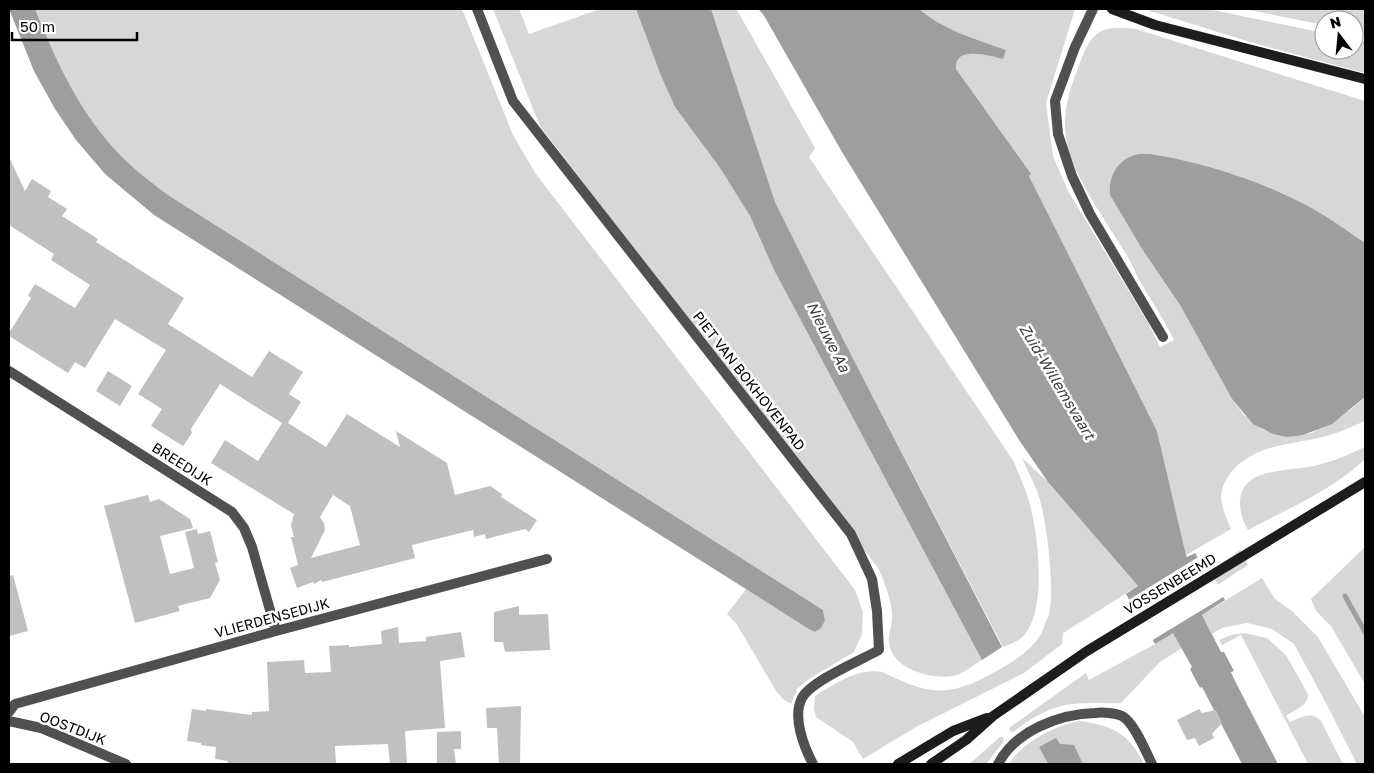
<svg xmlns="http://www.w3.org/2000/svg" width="1374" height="773" font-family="'Golos Text',sans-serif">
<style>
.green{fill:#d7d7d7}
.water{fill:#9e9e9e}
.pier{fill:#fff}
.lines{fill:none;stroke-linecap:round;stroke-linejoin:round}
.stream{stroke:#9e9e9e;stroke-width:5}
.building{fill:#c0c0c0;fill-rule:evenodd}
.street{stroke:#505050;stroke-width:10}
.secondary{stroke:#1d1d1d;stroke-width:10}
.labels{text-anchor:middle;stroke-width:5;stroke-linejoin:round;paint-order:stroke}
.street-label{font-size:14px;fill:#000;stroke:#fff}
.water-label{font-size:15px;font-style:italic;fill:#3f3f3f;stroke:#fff}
</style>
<rect width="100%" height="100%" fill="#fff"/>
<path class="green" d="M35,9H462L513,135L536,174L855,590L863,612L862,634L854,652L809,679L797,689L791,704L783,699L776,691L736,623L727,614L746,589L815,632L821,628L825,622L823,610L168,195C152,183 135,170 121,156C79,112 58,65 35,9Z
M493,9H519L529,34L600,9H636L661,76L675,107L720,168L750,216L774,270L982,660C973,665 962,675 952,676C931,680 891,668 889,643C888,636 891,628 892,620C893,603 885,583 878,568L540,126Z
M711,9H739L737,10L815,148L809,157L1014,462C1019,475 1025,488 1029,501C1038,532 1049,617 1020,639C1015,642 1008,645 1003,647L843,339L775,202Z
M919,9H1075L1046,103L1053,156L1068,191L1149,324L1160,347L1174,340C1164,319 1150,299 1138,278C1134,270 1131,262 1126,254C1106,220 1067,170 1065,130C1064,104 1072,83 1081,60C1093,29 1103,26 1136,29L1365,101V243C1346,230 1326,215 1304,204C1256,179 1204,163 1151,154L1110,195L1142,249L1180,305L1232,399L1244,415L1263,430L1287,437L1312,433L1352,409L1365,397V421C1353,426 1339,433 1326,436C1309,441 1291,442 1274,447C1250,453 1224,469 1221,496C1221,506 1227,520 1231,529L1186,555L1157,431L1029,176L1030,175L956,69C954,45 989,56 1003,59L965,36L931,20Z
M1144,9H1208L1324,33V50H1354V39L1365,41V73L1250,42Z
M1244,9H1365V33L1354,31V20H1324V25Z
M1365,447V459C1333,490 1287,509 1248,530C1234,506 1237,479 1268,473C1284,469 1302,469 1318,465C1334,461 1350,454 1365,447Z
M1022,458L1048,482L1138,586L1063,633L1062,644L1024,673L916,727L863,759L853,742L816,717L814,709L815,696C835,684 857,668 882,672C929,694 945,699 993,673C1011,663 1032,651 1042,632C1044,626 1047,620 1049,614C1055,590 1047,525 1040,500C1036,486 1028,472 1022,458Z
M1365,547V684L1331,626L1316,611L1311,599Z
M1240,550L1248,565L1216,586L1207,573Z
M1262,578L1275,599L1292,611L1318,637L1365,717V764H1357L1326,703L1294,644L1272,629L1247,623L1222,628L1212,634L1202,615Z
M1173,632L1182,648L1160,662L1121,703C1105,704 1089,702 1073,704C1051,706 1031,718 1013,732L1010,731L1009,728L1086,673L1089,680L1155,644Z
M1244,633L1267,638L1286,655L1308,694C1308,706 1295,710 1286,716L1290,722C1302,717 1311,711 1321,721L1343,764H1308L1241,635L1222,645L1219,640L1231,635Z
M1079,721C1112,725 1129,733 1144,764H1083L1074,745L1039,747L1048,764H1009C1023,742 1054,726 1079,721Z
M1000,737H1003L1004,741L986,764H969Z"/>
<path class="water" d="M9,9H35C58,65 79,112 121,156C135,170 152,183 168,195L823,610L825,621L821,628L815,632L809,629L154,215L105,174L76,140L55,109L34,71Z
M636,9H711L775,202L843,339L1002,647L982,660L774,270L750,216L720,168L675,107L661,76Z
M758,9H919C943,30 975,39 1006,50L1003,59C989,56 954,45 956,69L1031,174L1029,176L1157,431L1186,555L1187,557L1195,553L1225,600L1202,615L1221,652H1224L1234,671L1231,672L1234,679L1278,764H1242L1202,687L1200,688L1190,669L1192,667L1173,633L1155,644L1126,594L1138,586L1048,482L1019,440L842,152L763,14Z
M1151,154C1204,163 1256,179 1304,204C1326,215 1346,230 1365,243V397L1332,424L1303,435L1287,437L1273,434L1253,424L1232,399L1180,305L1142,249L1110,195C1108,178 1117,160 1135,155C1140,153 1146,154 1151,154Z
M1056,738L1060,744L1074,745L1083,764H1048L1039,747Z"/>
<path class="pier" d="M1200,556L1225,596L1151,641L1127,601Z"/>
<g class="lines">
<path class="stream" d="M1345,596L1365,632"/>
</g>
<path class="building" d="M9,157L25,191L32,179L51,191L48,197L67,209L62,216L98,239L96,242L184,298L168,324L252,377L269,351L303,372L289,394L301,402L288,423L326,447L347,414L400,447L396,431L447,463L455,495L490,486L502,494L501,497L537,520L529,532L525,529L486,539L485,534L474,537L473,530L412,545L415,558L322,582L321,580L314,584L313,582L297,588L290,568L298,565L291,537H294L291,525L294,514L211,463L225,440L258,461L282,423L220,384L191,429L192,433L183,446L151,426L162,409L138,394L166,350L115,319L85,368L75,362L68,373L9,336V333L31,298L28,295L35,284L75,308L90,285L51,260L54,254L9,225ZM333,495L350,506L360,545L311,558L325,530L324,523L320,517Z
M108,371L132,386L120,406L96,391Z
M148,495L150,502L159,499L190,519L193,528L160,536L170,574L194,568L185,532L197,529L198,534L210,531L218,562L215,563L220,580L210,598L178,606L180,611L135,623L104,506Z
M13,575L28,631L9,636V576Z
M519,606V615L548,614L550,650L505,652L503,642H494V612Z
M398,627L399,643L426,641V637L461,632L465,657L440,661L445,728L405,731L407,764H390L388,744L335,746L336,764H296L295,763L227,764L228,761L215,759L216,747L201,745V743L187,741L192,709L206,711V709L252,715V712L269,711L267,662L304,660L305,673L331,672L329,646L349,645V647L382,644L381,631Z
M521,706L520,764H499L497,728H487L486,708Z
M1199,709L1202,713L1216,710L1222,723L1212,734L1214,738L1199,746L1195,738L1187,740L1177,720Z
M461,731V749H454L456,764H437V732Z"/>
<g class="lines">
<path class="street" d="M477,9L513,101L851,534L872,579L877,611L879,650C861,660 811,681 802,698C792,717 804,747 813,764
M1093,9L1075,47L1055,101L1058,134L1072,176L1090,214L1163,337
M9,371L232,512L244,528L252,547L276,631
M9,712L15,704L276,631L547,559
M9,721L41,728L126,764
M998,764C1016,730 1060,714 1095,713C1103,712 1115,713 1122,716C1134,722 1146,752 1152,764"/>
<path class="secondary" d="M1112,9L1155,25L1365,79
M898,764L953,731L987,718
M931,764L966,740L993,716L1087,651L1365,482"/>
</g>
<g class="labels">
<g class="street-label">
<text transform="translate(749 381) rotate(52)" y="5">PIET VAN BOKHOVENPAD</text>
<text transform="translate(182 464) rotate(32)" y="5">BREEDIJK</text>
<text transform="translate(1170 584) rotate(-31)" y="5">VOSSENBEEMD</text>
<text transform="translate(272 618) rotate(-15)" y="5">VLIERDENSEDIJK</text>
<text transform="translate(73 728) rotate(21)" y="5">OOSTDIJK</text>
</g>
<g class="water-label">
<text transform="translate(828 337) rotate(63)" y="5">Nieuwe Aa</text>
<text transform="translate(1057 382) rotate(59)" y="5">Zuid-Willemsvaart</text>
</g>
</g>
<rect width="1374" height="773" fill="none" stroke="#000000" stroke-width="20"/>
<g transform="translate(1339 35) rotate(344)"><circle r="24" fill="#ffffff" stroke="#999999"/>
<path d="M0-4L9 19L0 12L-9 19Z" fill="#000000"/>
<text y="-8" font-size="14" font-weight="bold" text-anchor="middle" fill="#000000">N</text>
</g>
<path d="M12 32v8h125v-8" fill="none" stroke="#000000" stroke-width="2.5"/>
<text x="20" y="32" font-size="15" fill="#000000" stroke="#ffffff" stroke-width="4" paint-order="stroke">50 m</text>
</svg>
